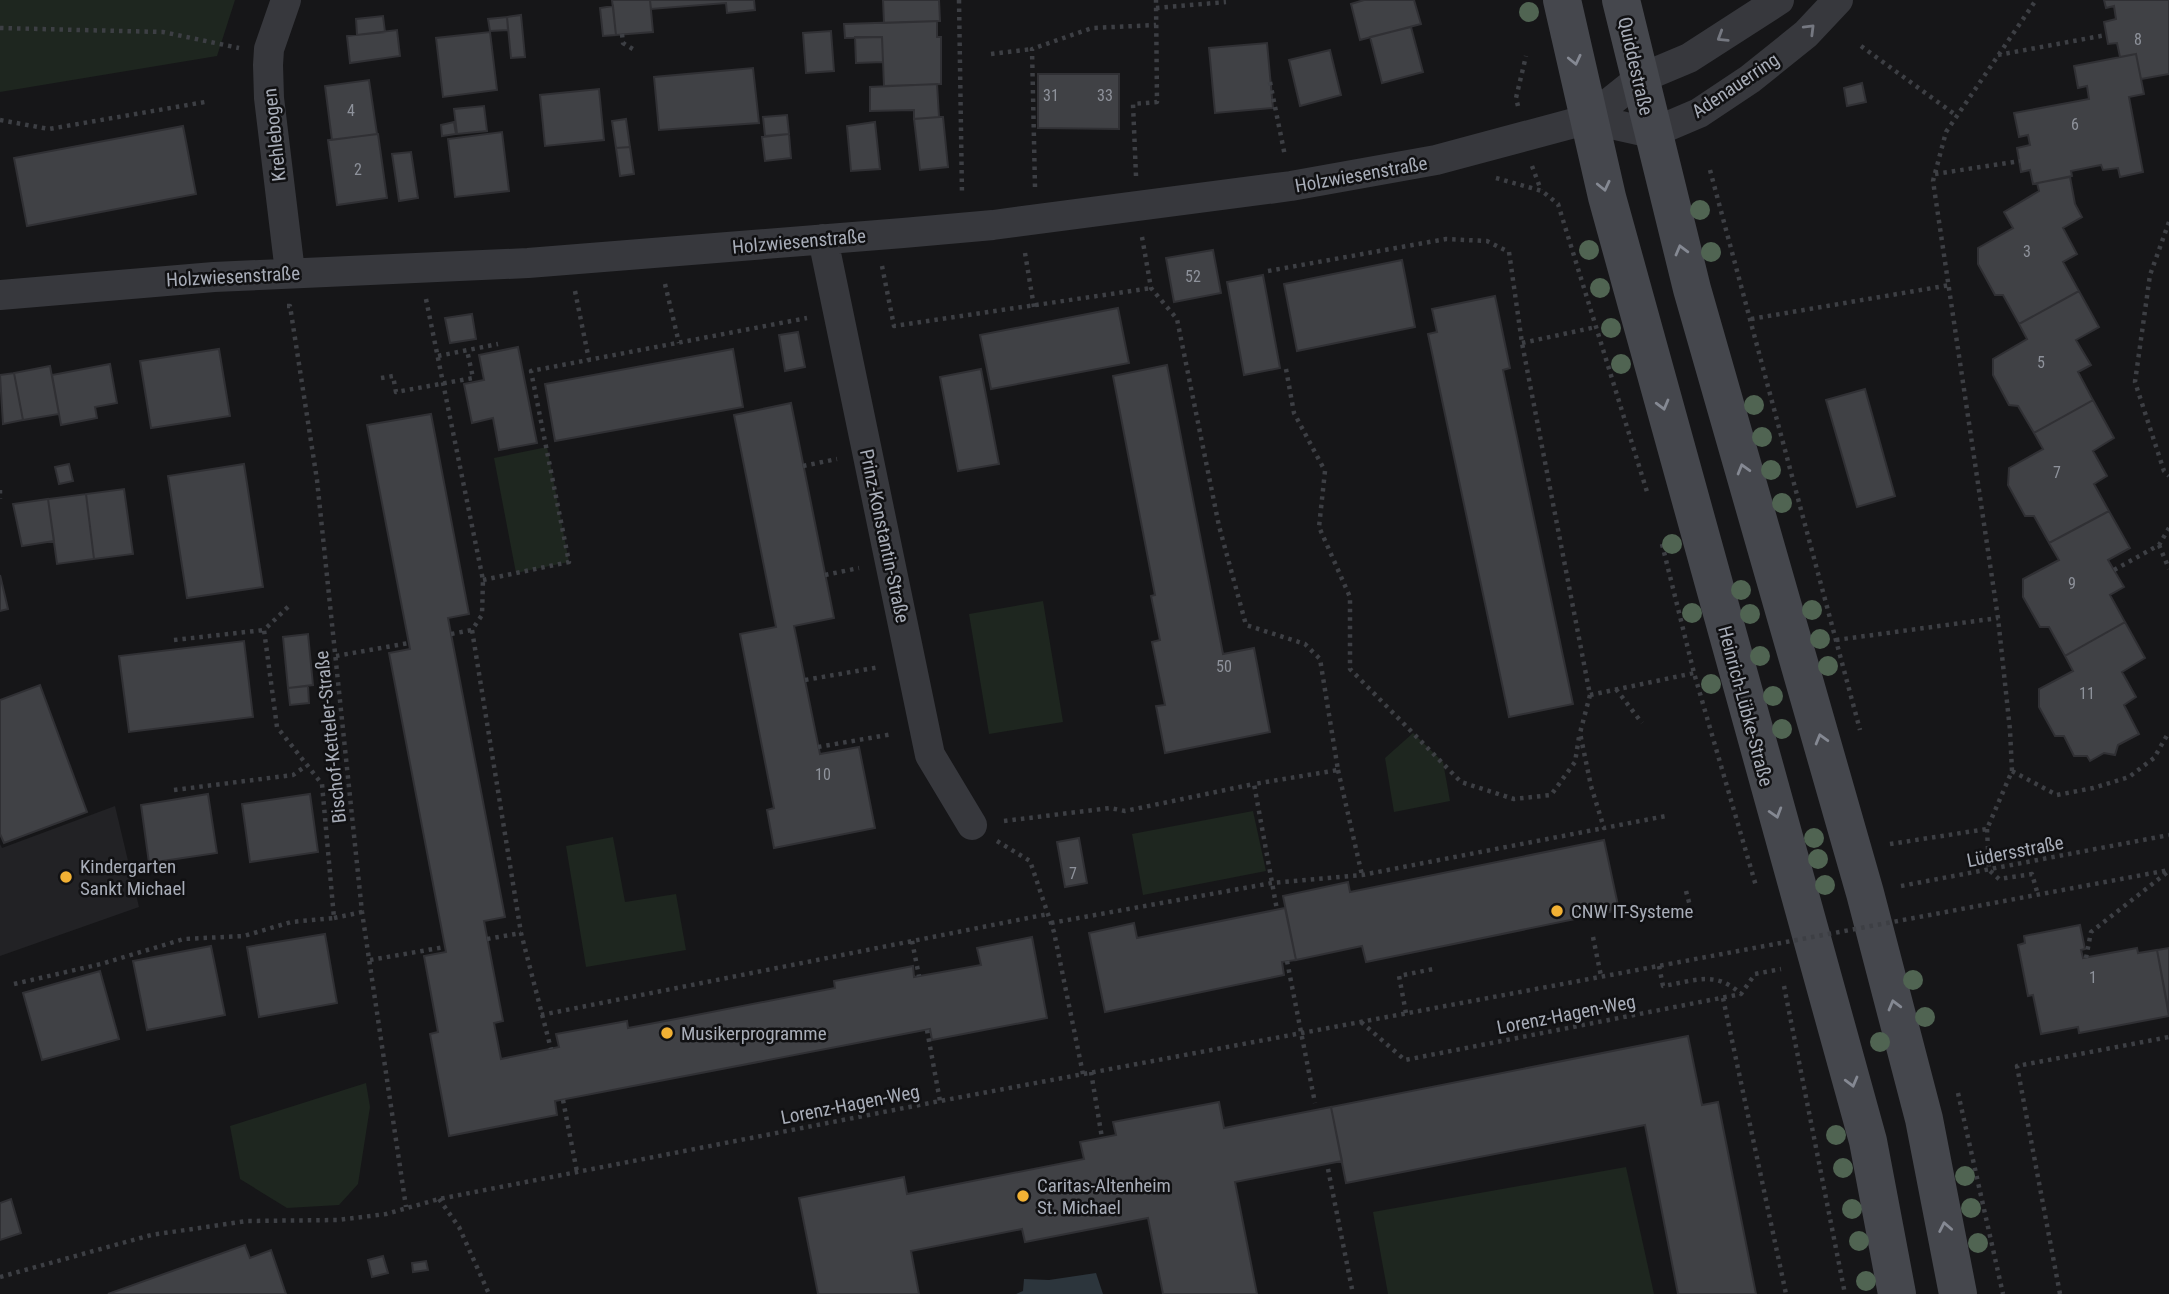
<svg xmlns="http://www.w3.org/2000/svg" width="2169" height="1294" font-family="'Roboto Condensed',sans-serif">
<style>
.built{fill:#222225}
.green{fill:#1e261f}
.water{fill:#2c353c}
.building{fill:#404145;stroke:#303034;stroke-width:2}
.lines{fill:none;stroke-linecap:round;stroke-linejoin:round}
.path{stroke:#3d3f44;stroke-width:4.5;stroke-dasharray:3.5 5;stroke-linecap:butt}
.minor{stroke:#37383d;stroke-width:30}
.secondary{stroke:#45474d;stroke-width:38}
.path-bridge{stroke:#3d3f44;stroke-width:4.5;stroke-dasharray:3.5 5;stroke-linecap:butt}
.tree{fill:#506452}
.oneway{stroke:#757881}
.oneway2{stroke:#858993}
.poi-dot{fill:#f2b134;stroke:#111113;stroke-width:2.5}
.labels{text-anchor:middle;stroke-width:5;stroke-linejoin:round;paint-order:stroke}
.number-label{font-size:16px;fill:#8e929b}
.street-label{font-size:19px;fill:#a8adb8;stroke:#111113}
.poi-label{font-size:19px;fill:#a8adb8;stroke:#111113;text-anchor:start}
</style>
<rect width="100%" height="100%" fill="#161618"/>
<path class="built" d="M115,806L139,907L0,956V844L2,848Z"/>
<path class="green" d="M0,0H235L217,56L0,92Z
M547,447L569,562L516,573L494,458Z
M1043,601L1063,722L989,734L969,614Z
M1413,733L1443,762L1450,801L1394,812L1385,758Z
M1253,811L1266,871L1143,895L1132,834Z
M613,837L625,902L676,894L686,950L586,967L566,846Z
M366,1083L370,1107L358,1184L339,1205L287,1208L240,1179L230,1126Z
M1626,1167L1654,1294H1388L1373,1212Z"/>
<path class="water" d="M1096,1273L1103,1294H1016L1023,1291L1024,1279L1049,1280Z"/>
<path class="building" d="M612,0H650L653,32L616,35Z
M650,0H754L755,10L727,13L726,3L651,9Z
M883,0H939L940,21L884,23Z
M1364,0H1414L1421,24L1360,40L1351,4Z
M2104,0H2169V74L2141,79L2136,54L2120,57L2117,43L2108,44L2104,22L2116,19L2114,6L2106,8Z
M613,6L616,35L603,36L600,8Z
M521,15L525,57L511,58L507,17Z
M383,16L385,32L357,35L356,19Z
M507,17L508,30L490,31L488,19Z
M937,21V37H941V84L884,86L882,37L845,38L844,24Z
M1411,27L1423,72L1382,83L1370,37Z
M397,30L400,56L350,63L347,36Z
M831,31L834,71L806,73L803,33Z
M490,32L497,90L443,97L436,38Z
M855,37H882L883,62L856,63Z
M1267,43L1273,108L1215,113L1209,48Z
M1330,50L1341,95L1300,106L1289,60Z
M2136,54L2144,94L2129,97L2143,172L2120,177L2118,168L2103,170L2101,165L2071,171L2072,176L2033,184L2030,170L2021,172L2017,148L2030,145L2028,135L2019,137L2014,113L2089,99L2087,86L2078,88L2074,66Z
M753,68L759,123L659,130L654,77Z
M1038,74H1119V129L1038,128Z
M369,80L377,134L332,140L325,86Z
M1862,83L1866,102L1847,106L1844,88Z
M937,84L939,117L914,119V110L870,111V87Z
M599,89L604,140L545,146L540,95Z
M484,106L487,131L457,134L454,109Z
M787,115L789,134L765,136L763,117Z
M939,117H943L948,167L920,170L914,119Z
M626,119L630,147L616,148L612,121Z
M454,122L456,134L442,136L441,125Z
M875,122L880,169L851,171L847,126Z
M183,126L196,194L27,226L14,158Z
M502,132L509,191L455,197L448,139Z
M378,134L387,198L337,205L328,140Z
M789,134L791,158L765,161L762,137Z
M630,147L634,174L620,176L616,148Z
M411,152L418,198L399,201L392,154Z
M2070,177L2075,204L2082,217L2063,228L2077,254L2063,262L2079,291L2019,324L2003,295H1995L1978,264V248L2013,228L2004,212L2039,191L2037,183Z
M1213,250L1221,293L1174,302L1166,258Z
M1402,260L1415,327L1297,351L1284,284Z
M1263,275L1280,368L1244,375L1227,282Z
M2079,291L2099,327L2076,340L2091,365L2078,372L2093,400L2034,433L2018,406L2009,405L1993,375V359L2027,339L2019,324Z
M1495,296L1510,368L1503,370L1573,704L1509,717L1428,334L1437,332L1432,309Z
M1118,308L1129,363L991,389L980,335Z
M472,314L476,339L450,343L445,318Z
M798,332L805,367L785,371L779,335Z
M518,347L537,443L499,450L493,418L472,423L464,384L484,380L479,355Z
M219,349L230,416L151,428L140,361Z
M733,349L743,407L555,441L545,384Z
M110,364L117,403L95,407L97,418L61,425L52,375Z
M1167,365L1223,654L1254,648L1270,732L1165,753L1156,706L1165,705L1152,642L1160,640L1151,596L1155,595L1113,376Z
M50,366L59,414L23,420L14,373Z
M981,369L999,464L958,471L940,377Z
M14,373L23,420L3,424L0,375Z
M1865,389L1895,496L1857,507L1826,400Z
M2093,400L2114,438L2093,451L2107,476L2094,484L2109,511L2049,543L2034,516H2025L2008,485L2009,468L2043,449L2034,433Z
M791,403L834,618L794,626L820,754L859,747L875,828L774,848L767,810L774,808L740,634L776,627L734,415Z
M431,414L469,614L448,618L505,917L484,921L503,1021L494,1023L501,1059L559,1047L556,1034L627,1021L628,1028L681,1018L835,988L834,981L913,966L914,977L981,965L977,948L1032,937L1047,1018L932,1040L930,1029L555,1101L557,1115L449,1136L430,1034L438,1032L424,956L446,952L389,653L410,649L367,425Z
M69,464L73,481L59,484L55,467Z
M244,464L263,587L187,598L168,476Z
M124,489L133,554L94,559L86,494Z
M86,494L94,559L57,564L48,499Z
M48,499L54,541L22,546L13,504Z
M2109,511L2130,548L2108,560L2124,587L2110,595L2125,622L2065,656L2049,627H2040L2023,597V579L2059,560L2049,543Z
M0,575L8,609L0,611Z
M2125,622L2145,658L2122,672L2136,697L2124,705L2139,734L2118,745L2115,755L2104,753L2090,761L2087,756H2074L2064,736H2055L2039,707V689L2073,671L2065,656Z
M308,634L313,685L288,688L283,637Z
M244,641L253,717L129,732L119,656Z
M40,685L87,812L4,843L0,834V700Z
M308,686L309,703L290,705L288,688Z
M208,794L217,853L149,863L141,805Z
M310,794L318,852L250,862L242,804Z
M1079,838L1087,883L1065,887L1057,842Z
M1604,840L1619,910L1366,962L1362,946L1296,960L1283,896L1348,882L1350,892Z
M1285,908L1296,960L1282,962L1284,975L1105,1012L1089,933L1134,923L1137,938Z
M2080,925L2085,949L2081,950L2083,958L2137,948L2138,953L2157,950L2169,1016L2079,1033L2078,1027L2041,1034L2033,995L2028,996L2018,945L2025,943L2024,936Z
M325,934L337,1003L259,1017L247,947Z
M211,946L225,1015L147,1030L133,961Z
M2169,948V1013L2157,950Z
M100,971L119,1039L42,1060L23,993Z
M1688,1036L1702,1105L1718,1102L1756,1294H1678L1645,1125L1346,1183L1331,1107Z
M1219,1102L1224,1128L1331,1107L1342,1161L1235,1182L1257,1294H1163L1148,1218L1025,1242L1022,1229L911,1251L919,1294H818L799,1198L904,1177L907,1194L1084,1159L1080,1142L1116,1135L1113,1122Z
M11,1199L21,1233L0,1240V1203Z
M245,1245L250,1258L271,1250L286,1294H108Z
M383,1256L388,1273L372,1277L368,1260Z
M426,1261L428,1270L413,1272L412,1263Z"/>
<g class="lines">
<path class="path" d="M959,0L962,195
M1156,8L1226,2
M0,28L163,32L239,48
M622,34L623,43L636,51
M1861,46L1957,116
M991,54L1032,49
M1998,55L2106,35
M1270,82L1285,156
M1518,106L1516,98L1526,56
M0,120L49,129L205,102
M1532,166L1541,190
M1710,170L1860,730
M1935,174L2020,161
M1136,176L1133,104L1157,102L1156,0
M1496,178L1542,191L1558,204L1648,495
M1035,187L1032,49L1092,28L1156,25
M2169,222L2150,275L2135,382L2164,471L2169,476
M1142,237L1151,288L1177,319L1219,526L1246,625L1305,644L1320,659L1338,770L1254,784L1277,910
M1025,253L1034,307
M882,266L894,326L1151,288
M1268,271L1446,239L1487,241L1509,252L1522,343L1590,695L1580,733L1591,786L1604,828L1666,816
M665,284L679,343
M575,291L589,360
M426,299L483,580L482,615L472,630L521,933L551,1049
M287,306H290L317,480L362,912L406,1207
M1751,319L1950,285
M1522,343L1596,327
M438,356L498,344
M1286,369L1294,413L1325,471L1319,527L1350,597V669L1461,782L1514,799L1551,795L1575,762L1579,737
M381,378L393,376L396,392L473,378L467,350
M803,466L837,459
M0,490V499
M1662,544L1694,673L1756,886
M2159,545L2169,569
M2114,570L2159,545L2169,528
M825,575L859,568
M483,580L569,562L531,371L807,318
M451,634L472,630
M174,640L264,630
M1836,640L1998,618
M336,656L409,643
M805,680L880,667
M1616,689L1642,723
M1590,695L1694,673
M818,747L893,734
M1338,770L1362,875
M2012,771L2057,795L2093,788L2129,777L2154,758L2169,732
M174,790L293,775L306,766
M1004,821L1110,808L1125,811L1254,784
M1987,829L1989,870L1999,879L2032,874L2038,895
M997,841L1030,861L1054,932L1083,1074
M1890,844L1987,829L2012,771L2010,730L1998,618L1933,181L1946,132L2036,0
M1901,886L2169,835
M1686,891L1693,917
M334,918L362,912
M1051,923L1272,883L1362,875L1604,828
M1593,937L1601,976
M487,939L521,933
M912,941L919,976
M2086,958L2091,932L2169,871
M370,960L445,947
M1287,961L1315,1103
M1659,966L1663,986C1695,981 1715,970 1741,994
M14,984L101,964L184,939L244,936L291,922L334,918L322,784L277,727L264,630L290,605
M1784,986L1845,1294
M1723,998L1786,1294
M1406,1013L1399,976L1433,969
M541,1015L1048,914
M1361,1022L1405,1060L1741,994L1755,974L1781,969
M927,1030L940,1101
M1091,1072L1102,1138
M1958,1093L2003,1294
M563,1100L577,1172
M1328,1169L1353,1294
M439,1199L459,1227L489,1294
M0,1277L151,1235L247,1221L338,1220L386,1214L439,1199L940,1101L1669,964
M2060,1294L2017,1066L2169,1037"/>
<path class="minor" d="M286,0L269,49L268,65L269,98L290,272
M1589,119L1652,133L1699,113L1750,79L1806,34L1838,0
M823,239L930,755L972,825
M0,295L214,277L528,263L903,233L993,225L1291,186L1436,160L1589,119L1639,79L1689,58L1779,0"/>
<path class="secondary" d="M1562,0L1607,197L1868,1141L1897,1294
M1621,0L1692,289L1865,893L1924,1119L1958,1294"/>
<path class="path-bridge" d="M1669,964L2169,870"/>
</g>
<g class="tree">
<circle cx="1529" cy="12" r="10"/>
<circle cx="1700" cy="210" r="10"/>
<circle cx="1589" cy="250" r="10"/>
<circle cx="1711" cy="252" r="10"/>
<circle cx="1600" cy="288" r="10"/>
<circle cx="1611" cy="328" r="10"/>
<circle cx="1621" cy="364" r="10"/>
<circle cx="1754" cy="405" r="10"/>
<circle cx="1762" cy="437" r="10"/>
<circle cx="1771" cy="470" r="10"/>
<circle cx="1782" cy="503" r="10"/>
<circle cx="1672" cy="544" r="10"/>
<circle cx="1741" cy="590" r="10"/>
<circle cx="1812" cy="610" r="10"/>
<circle cx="1692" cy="613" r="10"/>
<circle cx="1750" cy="614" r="10"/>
<circle cx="1820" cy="639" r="10"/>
<circle cx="1760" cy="656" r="10"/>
<circle cx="1828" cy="666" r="10"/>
<circle cx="1711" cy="684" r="10"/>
<circle cx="1773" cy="696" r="10"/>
<circle cx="1782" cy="729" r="10"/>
<circle cx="1814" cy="838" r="10"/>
<circle cx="1818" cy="859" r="10"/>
<circle cx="1825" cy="885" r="10"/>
<circle cx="1913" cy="980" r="10"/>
<circle cx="1925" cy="1017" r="10"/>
<circle cx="1880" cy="1042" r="10"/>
<circle cx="1836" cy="1135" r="10"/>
<circle cx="1843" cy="1168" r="10"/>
<circle cx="1965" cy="1176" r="10"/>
<circle cx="1971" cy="1208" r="10"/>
<circle cx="1852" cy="1209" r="10"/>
<circle cx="1859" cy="1241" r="10"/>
<circle cx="1978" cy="1243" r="10"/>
<circle cx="1866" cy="1281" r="10"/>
</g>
<defs><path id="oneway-chevron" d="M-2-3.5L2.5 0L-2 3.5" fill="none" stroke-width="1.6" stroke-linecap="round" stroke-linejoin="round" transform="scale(1.75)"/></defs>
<g class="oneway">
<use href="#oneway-chevron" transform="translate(1810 29) rotate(-45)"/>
<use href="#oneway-chevron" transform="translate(1722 37) rotate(148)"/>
</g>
<g class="oneway2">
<use href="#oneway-chevron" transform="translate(1575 60) rotate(77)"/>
<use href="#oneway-chevron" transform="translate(1604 186) rotate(77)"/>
<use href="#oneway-chevron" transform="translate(1681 250) rotate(-105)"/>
<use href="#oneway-chevron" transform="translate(1663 405) rotate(75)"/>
<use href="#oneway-chevron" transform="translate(1743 469) rotate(-106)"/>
<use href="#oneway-chevron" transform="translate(1821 739) rotate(-106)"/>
<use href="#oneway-chevron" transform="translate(1776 813) rotate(73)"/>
<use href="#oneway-chevron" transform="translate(1894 1005) rotate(-105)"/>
<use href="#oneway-chevron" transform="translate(1852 1082) rotate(75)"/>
<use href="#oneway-chevron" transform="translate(1945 1227) rotate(-101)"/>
</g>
<g class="poi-dot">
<circle cx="66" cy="877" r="7"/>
<circle cx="1557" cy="911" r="7"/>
<circle cx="667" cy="1033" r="7"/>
<circle cx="1023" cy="1196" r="7"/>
</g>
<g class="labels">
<g class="number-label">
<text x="2138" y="45">8</text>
<text x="1051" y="101">31</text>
<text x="1105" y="101">33</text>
<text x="351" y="116">4</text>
<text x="2075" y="130">6</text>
<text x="358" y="175">2</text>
<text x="2027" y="257">3</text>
<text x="1193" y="282">52</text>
<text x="2041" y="368">5</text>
<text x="2057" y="478">7</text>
<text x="2072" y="589">9</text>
<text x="1224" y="672">50</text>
<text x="2087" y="699">11</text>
<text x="823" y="780">10</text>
<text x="1073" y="879">7</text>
<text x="2093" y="983">1</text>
</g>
<g class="street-label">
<text transform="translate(1636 66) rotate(77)" y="7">Quiddestraße</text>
<text transform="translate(1735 85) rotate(-34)" y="7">Adenauerring</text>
<text transform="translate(274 135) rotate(-96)" y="7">Krehlebogen</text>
<text transform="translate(1361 174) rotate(-10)" y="7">Holzwiesenstraße</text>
<text transform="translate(799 241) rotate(-5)" y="7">Holzwiesenstraße</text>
<text transform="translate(233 276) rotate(-3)" y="7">Holzwiesenstraße</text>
<text transform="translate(885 536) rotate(78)" y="7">Prinz-Konstantin-Straße</text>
<text transform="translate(1746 706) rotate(75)" y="7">Heinrich-Lübke-Straße</text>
<text transform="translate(330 737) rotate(-96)" y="7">Bischof-Ketteler-Straße</text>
<text transform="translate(2015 851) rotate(-11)" y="7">Lüdersstraße</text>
<text transform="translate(1566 1014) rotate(-11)" y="7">Lorenz-Hagen-Weg</text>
<text transform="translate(850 1104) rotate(-11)" y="7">Lorenz-Hagen-Weg</text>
</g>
<g class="poi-label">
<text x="80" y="873">Kindergarten<tspan x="80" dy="22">Sankt Michael</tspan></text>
<text x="1571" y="918">CNW IT-Systeme</text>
<text x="681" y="1040">Musikerprogramme</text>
<text x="1037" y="1192">Caritas-Altenheim<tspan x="1037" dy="22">St. Michael</tspan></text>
</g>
</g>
</svg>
